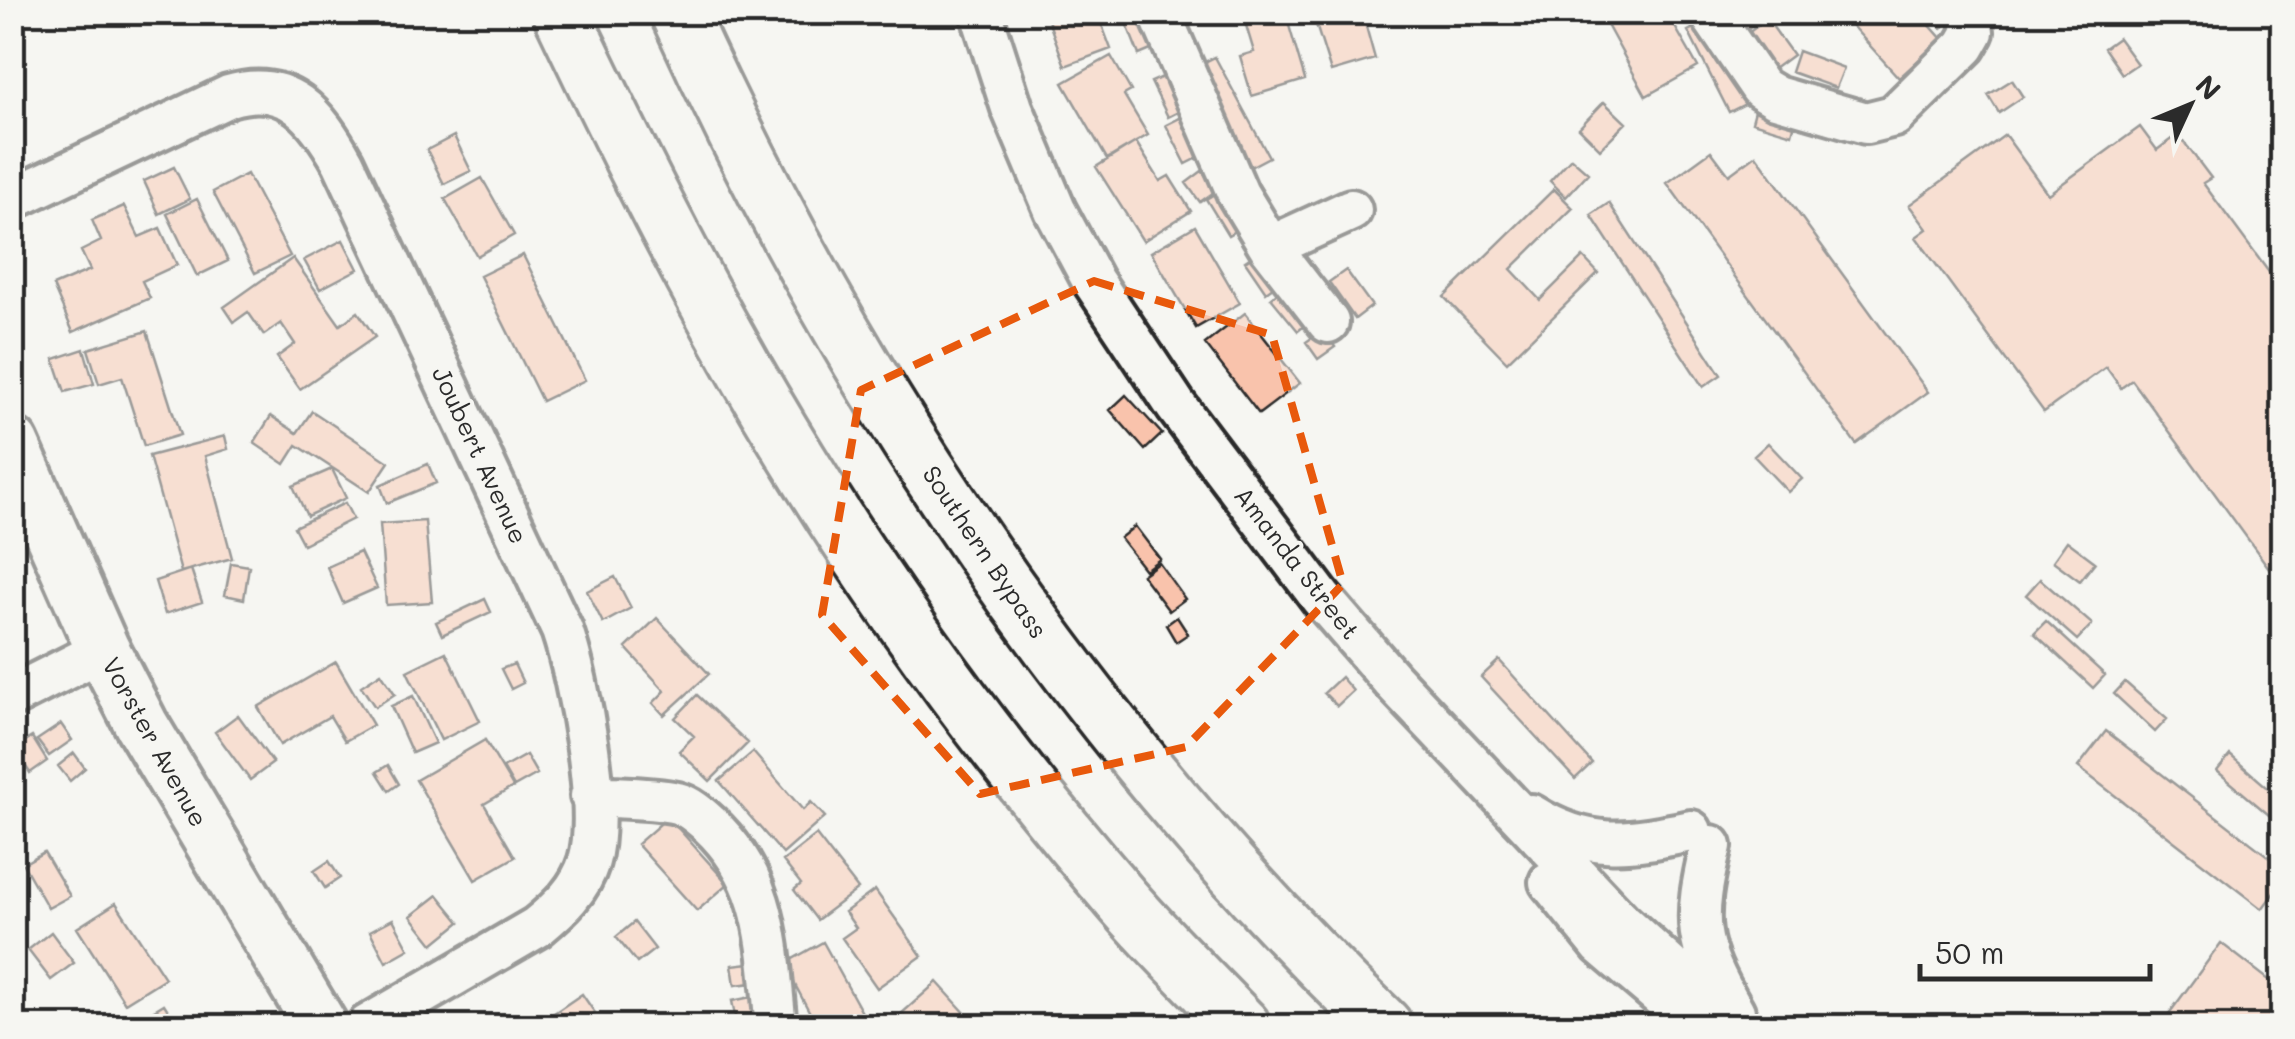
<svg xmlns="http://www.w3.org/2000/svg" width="2295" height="1039" font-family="Mali,sans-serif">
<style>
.building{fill:#f9c3ac;stroke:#2b2b2b;stroke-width:2.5}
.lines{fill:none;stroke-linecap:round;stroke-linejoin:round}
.minor-casing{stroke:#2b2b2b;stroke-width:48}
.major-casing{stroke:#2b2b2b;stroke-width:60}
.highway-casing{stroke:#2b2b2b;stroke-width:62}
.minor{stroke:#f6f6f2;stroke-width:40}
.major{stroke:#f6f6f2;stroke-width:52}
.highway{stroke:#f6f6f2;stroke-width:55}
.marked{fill:none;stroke:#e8590c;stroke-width:8;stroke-dasharray:20 12;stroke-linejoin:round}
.labels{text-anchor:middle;stroke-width:8;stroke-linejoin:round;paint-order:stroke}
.street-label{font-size:25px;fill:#2b2b2b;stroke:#f6f6f2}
</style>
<rect width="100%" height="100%" fill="#f6f6f2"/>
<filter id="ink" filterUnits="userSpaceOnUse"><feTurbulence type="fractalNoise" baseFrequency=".01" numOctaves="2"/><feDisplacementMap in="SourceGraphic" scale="20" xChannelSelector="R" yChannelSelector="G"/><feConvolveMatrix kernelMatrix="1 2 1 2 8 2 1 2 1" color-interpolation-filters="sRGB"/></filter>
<g filter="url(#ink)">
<path class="building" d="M354,12H375L376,13L360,22Z
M1045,12H1097L1111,49L1065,66Z
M1131,12H1145L1158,47L1139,55L1123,15Z
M1242,12H1285L1305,80L1252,96L1240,56L1254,52Z
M1312,12H1362L1375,59L1331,72Z
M1630,12H1659L1664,21L1670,18L1698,67L1646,96L1607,25Z
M1673,12H1694L1681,22Z
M1737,12H1763L1767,18L1747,29Z
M1850,12H1918L1942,39L1899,78L1845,18Z
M1931,12H1954L1957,17L1941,28Z
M1767,19L1793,55L1774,69L1748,33Z
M1706,22L1747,103L1729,112L1688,31Z
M2118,38L2137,64L2122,74L2104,48Z
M1798,51L1844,68L1836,88L1791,72Z
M1111,56L1131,91L1124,95L1148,135L1107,159L1063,83Z
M1215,57L1269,157L1250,167L1197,66Z
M1167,75L1184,109L1168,117L1151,82Z
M2012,80L2023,97L1999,113L1988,95Z
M1604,102L1626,123L1600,149L1579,128Z
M1757,103L1797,115L1792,134L1752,122Z
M1184,116L1204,155L1186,164L1166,125Z
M2140,127L2157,150L2178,134L2211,178L2203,183L2282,290V586L2132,380L2121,388L2106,367L2044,412L1916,237L1927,229L1909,205L2005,135L2048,194Z
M454,136L471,171L444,184L427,150Z
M1136,142L1160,181L1169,176L1191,211L1143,241L1096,167Z
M1711,151L1729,175L1756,155L1928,392L1856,444L1667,183Z
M1571,158L1588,173L1566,197L1550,181Z
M174,167L190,199L159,214L144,181Z
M1202,171L1217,190L1200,202L1186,183Z
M247,174L290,256L255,273L213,192Z
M482,178L514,235L477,256L445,199Z
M1223,189L1245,225L1228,235L1206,199Z
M1554,189L1573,208L1511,269L1540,300L1583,257L1598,273L1507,362L1444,297Z
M197,199L228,261L197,276L167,214Z
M1609,203L1721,375L1703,387L1591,215Z
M124,206L139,237L160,228L177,265L142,281L150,298L73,332L53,286L90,270L81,251L101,241L92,220Z
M1195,226L1240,303L1196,328L1151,252Z
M343,240L358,269L320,289L304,260Z
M1260,251L1280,282L1266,292L1245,261Z
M523,255L585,380L542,401L480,276Z
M293,258L340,325L358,312L375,337L300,389L277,357L295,344L281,323L264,335L248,312L234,322L224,307Z
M1346,270L1372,306L1355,319L1329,282Z
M1286,285L1313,319L1298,331L1271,298Z
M1245,313L1300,383L1259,414L1205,344Z
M1323,330L1335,347L1318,359L1306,342Z
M147,331L180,435L144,446L122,377L99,384L88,349Z
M84,349L94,384L65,392L54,359Z
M1126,395L1162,434L1145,450L1110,410Z
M312,411L389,462L369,492L297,445L285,464L254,443L271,416L297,433Z
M225,436L228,449L205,456L232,558L181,572L149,456Z
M1768,443L1802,479L1788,492L1754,456Z
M428,464L436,483L387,503L380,485Z
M332,469L346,498L307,516L293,486Z
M345,503L353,519L303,544L294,527Z
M425,521L432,602L386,605L380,524Z
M1135,526L1160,559L1145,570L1120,538Z
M2067,541L2095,562L2080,581L2053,561Z
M360,552L377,588L343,603L327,567Z
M231,563L249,566L244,599L225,595Z
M1159,563L1185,599L1169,611L1142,575Z
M191,569L202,602L165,614L155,581Z
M615,577L631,608L603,623L587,591Z
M2040,579L2092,624L2077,640L2026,595Z
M485,599L491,612L442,635L436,622Z
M1177,617L1188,634L1176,642L1166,625Z
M657,618L709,674L664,715L653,703L665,691L626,648Z
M2046,621L2105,675L2093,688L2034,633Z
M446,652L480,721L441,740L407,671Z
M1499,660L1592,763L1575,779L1481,677Z
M336,662L373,725L345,741L330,716L280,745L258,707Z
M514,664L523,683L511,689L501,669Z
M381,673L395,694L375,707L361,686Z
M1341,677L1353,691L1337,706L1324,693Z
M2125,682L2167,719L2155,732L2114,694Z
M697,695L748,743L710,781L679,751L694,736L675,718Z
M413,696L435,743L412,753L391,706Z
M238,715L273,763L250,780L215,732Z
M61,724L72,740L49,756L37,740Z
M2106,731L2282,867V882L2262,909L2078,767Z
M32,737L47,761L30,773L14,748Z
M485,740L513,787L484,804L515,857L475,880L416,780Z
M753,752L803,810L811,802L825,817L783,854L719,781Z
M74,753L85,768L70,781L58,766Z
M526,755L537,774L514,787L503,768Z
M2230,755L2282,800V826L2217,771Z
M388,765L399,784L389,791L377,772Z
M668,817L728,884L697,911L637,844Z
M816,835L858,889L817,920L794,890L801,884L783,861Z
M44,852L70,896L48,908L23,864Z
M329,861L340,878L325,888L314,871Z
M875,890L922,956L877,988L842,938L856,928L845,912Z
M438,895L460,922L433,944L411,916Z
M116,903L165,978L125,1003L77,928Z
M393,919L409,949L386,962L370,931Z
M634,922L655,949L637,963L616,937Z
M51,932L74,963L51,980L28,950Z
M823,942L865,1018L851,1026H817L784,964Z
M2221,943L2282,990V1026H2160Z
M758,962L761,982L735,985L732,965Z
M937,982L977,1026H913L901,1014Z
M582,994L595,1013L584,1021L587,1026H535Z
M751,997L757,1026H737L732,1001Z
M164,1004L178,1026H128Z"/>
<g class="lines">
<g class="minor-casing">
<path id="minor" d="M981,12L1012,108L1055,210L1093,281L1176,406L1321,598L1391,679L1621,922L1736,1026
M1159,12L1238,194L1270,247L1328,322
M1709,12L1761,88L1776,97L1866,123L1894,116L1965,46L1973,32L1970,12
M12,199L229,96C289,78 317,116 343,162L562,630C579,680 604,811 589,861C580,890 560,908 537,927L367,1026
M1270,247L1351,210
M12,696L103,650
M591,796C618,798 650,797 677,803C689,806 700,816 709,824C771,882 767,949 776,1026
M1531,815C1588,851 1628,844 1691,831
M1711,846C1693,922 1694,943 1734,1012
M1550,882L1601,945L1696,1026"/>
</g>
<g class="major-casing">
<path id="major" d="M12,444L103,650L141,724L321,1026"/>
</g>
<g class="highway-casing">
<path id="highway" d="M561,12C634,166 710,317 799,461C893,615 1004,763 1122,900C1160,944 1202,984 1242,1026
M678,12C848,387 1087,742 1384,1026"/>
</g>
<use href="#minor" class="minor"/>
<use href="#major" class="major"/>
<use href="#highway" class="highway"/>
</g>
</g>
<path d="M0 0H2295V1039H0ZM1094,281L1272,335L1343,584L1186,747L980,794L822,615L861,390Z" fill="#f6f6f2" fill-opacity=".55" fill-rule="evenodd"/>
<path class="marked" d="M1094,281L1272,335L1343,584L1186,747L980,794L822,615L861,390Z"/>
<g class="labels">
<g class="street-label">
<text transform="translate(480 455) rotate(65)" y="9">Joubert Avenue</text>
<text transform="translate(985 552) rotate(56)" y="9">Southern Bypass</text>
<text transform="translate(1297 563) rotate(52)" y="9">Amanda Street</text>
<text transform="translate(155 742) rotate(61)" y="9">Vorster Avenue</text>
</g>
</g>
<rect width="2295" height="1039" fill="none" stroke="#f6f6f2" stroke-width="50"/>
<rect x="25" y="25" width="2245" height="989" fill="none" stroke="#2b2b2b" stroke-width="4" filter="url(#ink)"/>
<g transform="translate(2190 105) rotate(46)" stroke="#f6f6f2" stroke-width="8" paint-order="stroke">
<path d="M0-8L18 38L0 25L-18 38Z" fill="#2b2b2b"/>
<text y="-15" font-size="28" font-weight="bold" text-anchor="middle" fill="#2b2b2b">N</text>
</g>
<path d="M1920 964v15h230v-15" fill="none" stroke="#2b2b2b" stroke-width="5"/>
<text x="1935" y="964" font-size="30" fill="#2b2b2b" stroke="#f6f6f2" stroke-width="8" paint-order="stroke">50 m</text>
</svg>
